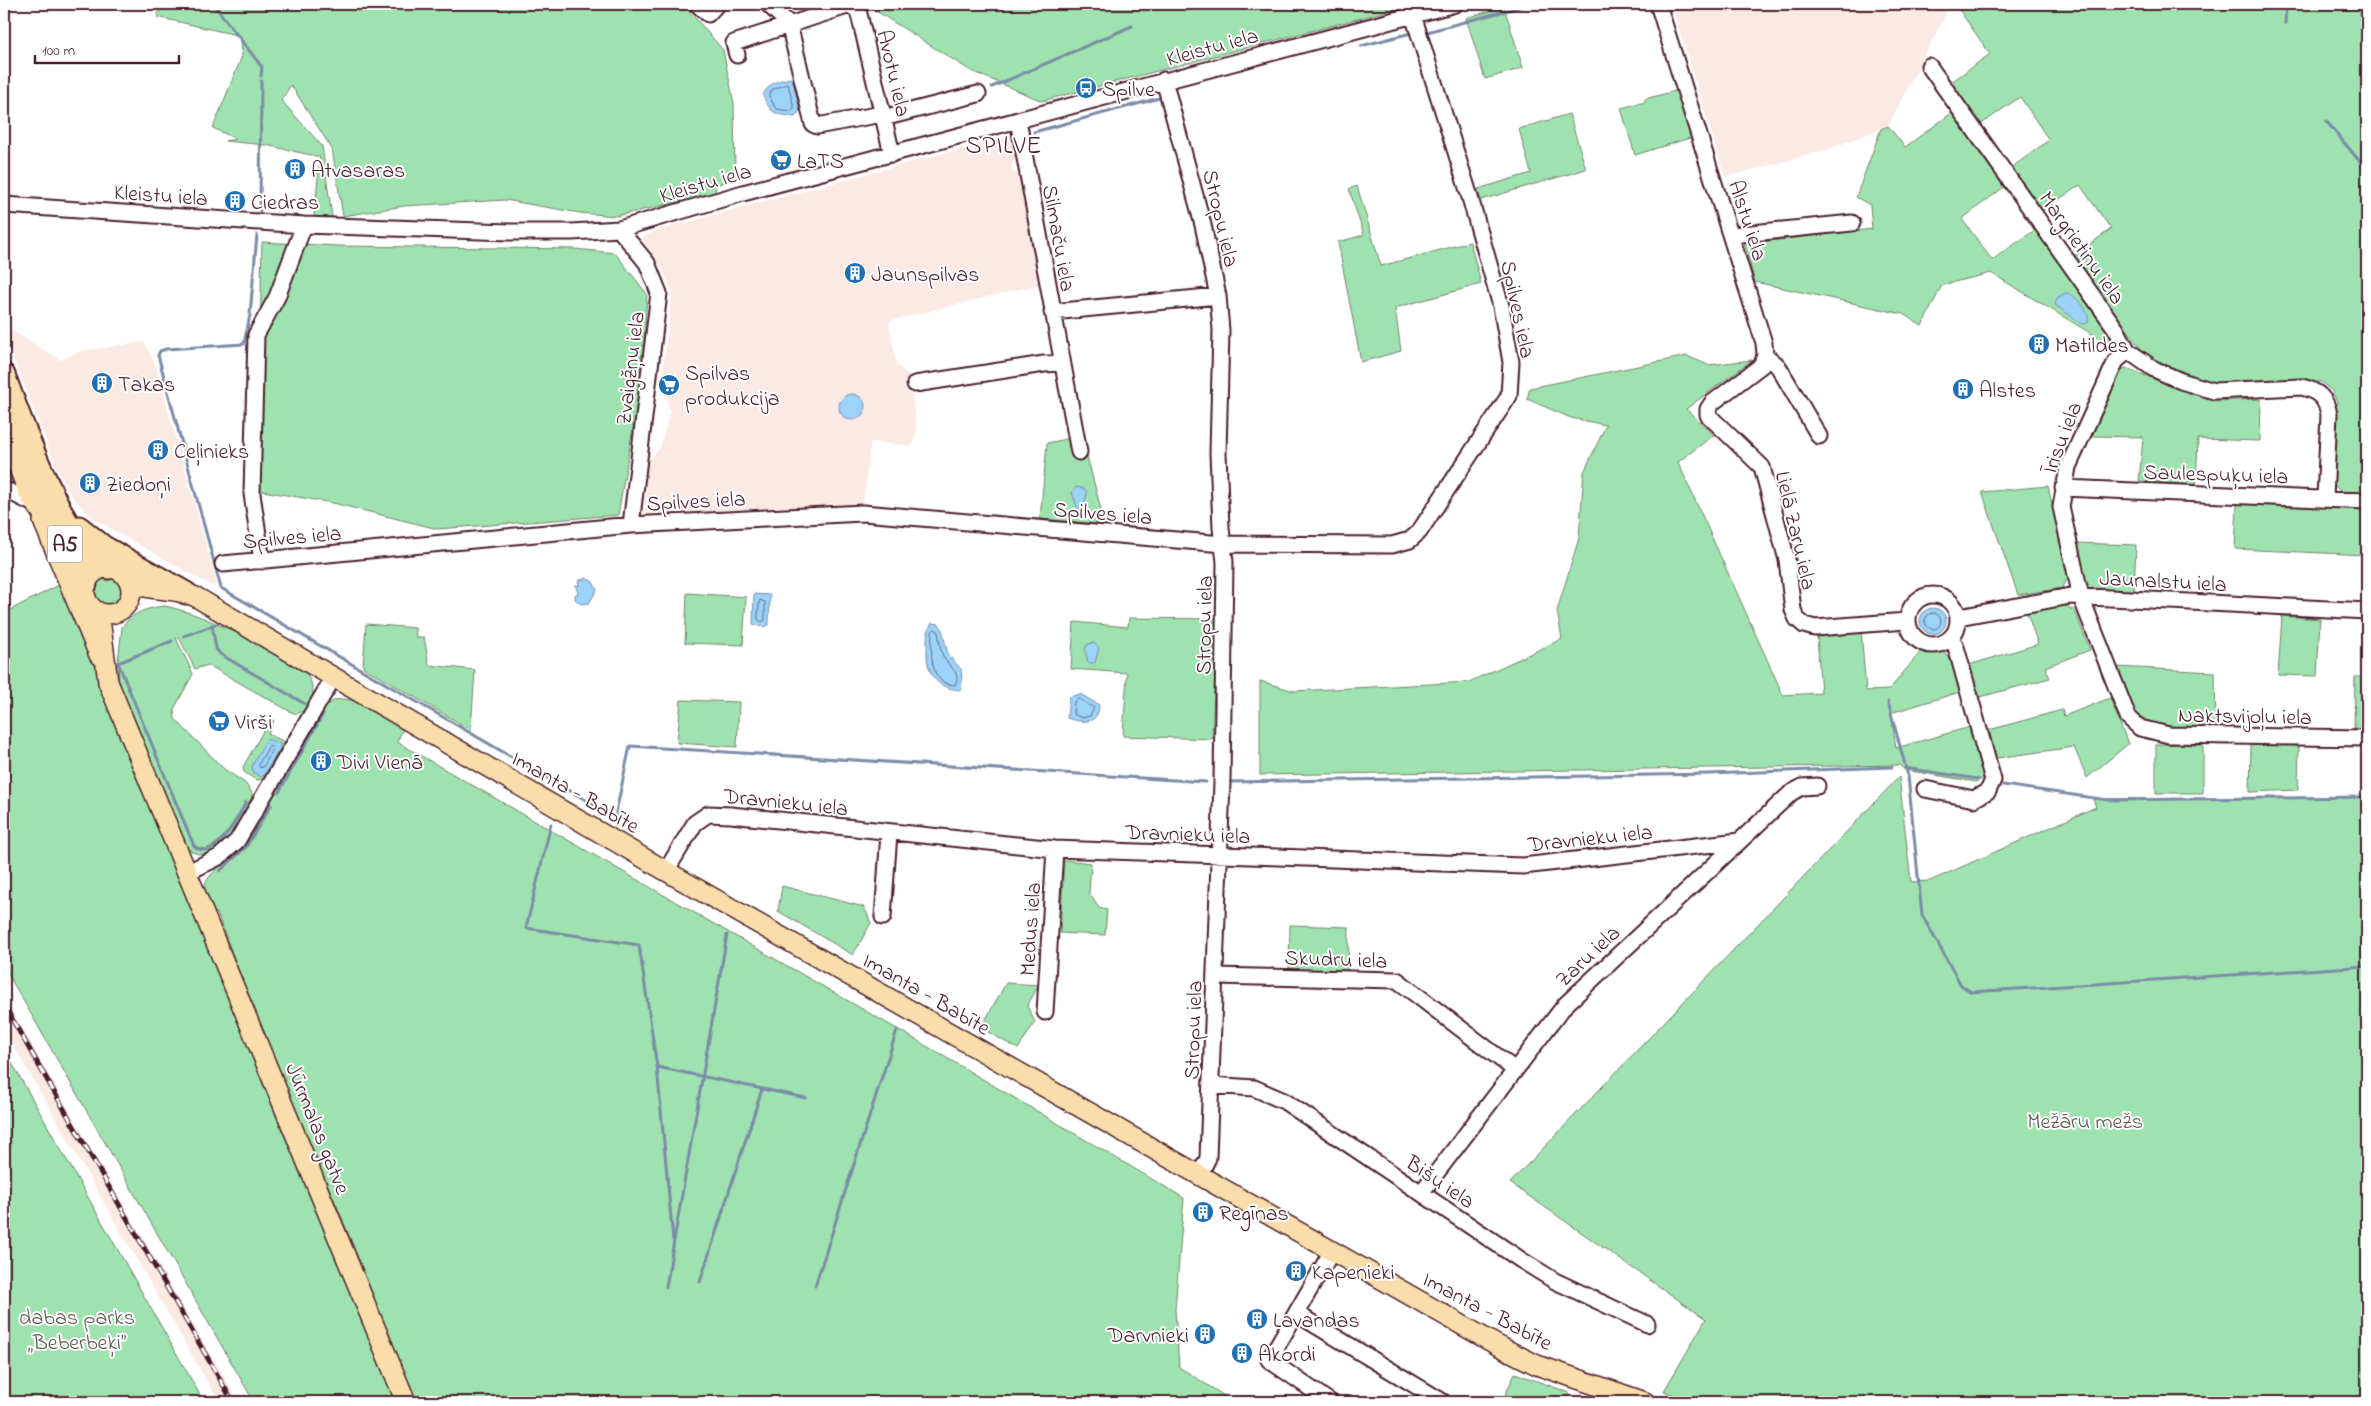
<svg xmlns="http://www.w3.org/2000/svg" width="2371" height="1406" font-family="'Indie Flower',sans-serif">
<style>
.built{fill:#fbeae4}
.green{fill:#9ee3af;stroke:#74816d}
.water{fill:#9bd3fa;stroke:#7b8ba7}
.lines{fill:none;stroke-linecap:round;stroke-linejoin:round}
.shore{stroke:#6a677e;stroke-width:1}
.stream{stroke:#7b8ba7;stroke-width:3}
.minor-casing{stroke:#4a1f2b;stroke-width:19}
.major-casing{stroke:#4a1f2b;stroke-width:22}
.highway-casing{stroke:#4a1f2b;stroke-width:25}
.minor{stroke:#fff;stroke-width:15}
.major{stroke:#f9deab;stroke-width:19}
.highway{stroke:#f9deab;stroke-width:21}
.rail-casing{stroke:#4a1f2b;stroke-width:5}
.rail{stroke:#fff;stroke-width:3;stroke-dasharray:9;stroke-linecap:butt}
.labels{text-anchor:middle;stroke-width:4;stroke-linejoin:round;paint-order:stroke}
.shield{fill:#fff;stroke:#80626b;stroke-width:1}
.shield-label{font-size:21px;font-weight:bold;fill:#4a1f2b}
.street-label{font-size:22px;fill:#4a1f2b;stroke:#fff}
.poi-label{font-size:22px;fill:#4a1f2b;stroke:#fff;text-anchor:start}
.park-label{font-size:22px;fill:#635a53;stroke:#fff}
.quarter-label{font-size:25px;letter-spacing:1px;fill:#4a1f2b;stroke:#fff}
</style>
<rect width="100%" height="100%" fill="#fff"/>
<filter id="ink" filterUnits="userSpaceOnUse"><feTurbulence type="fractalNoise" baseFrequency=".02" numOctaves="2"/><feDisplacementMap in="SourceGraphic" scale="10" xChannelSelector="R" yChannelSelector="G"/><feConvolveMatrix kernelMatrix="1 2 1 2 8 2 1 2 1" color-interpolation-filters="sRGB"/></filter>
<g filter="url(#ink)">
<path class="built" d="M1671,4H1951L1888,126L1826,150L1725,177Z
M1008,136L1016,144L1017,155L1012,163V171L1021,177L1041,284L889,321L896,364L909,376L917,430L913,446L871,442L863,503L644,515L648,461L660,448L670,411L662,379L672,292L662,268L641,239L654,231Z
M4,326L61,360L81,351L144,342L156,366L217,584L212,586L92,518L71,495L58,472L4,335Z
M4,997L114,1189L239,1402H219L4,1029Z"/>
<path class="green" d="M162,4H683L723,50L734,103L735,178L716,185L715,194L616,216L580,213L505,200L404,206L343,216L332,149L291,85L281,100L322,146L332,217L314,218L320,157L266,145L225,141L236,139L213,128L242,56L241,36L157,17Z
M865,4H1403V7L1042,101L971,71Z
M1955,4H2367V493L2340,491L2333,484L2337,402L2332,391L2321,382L2218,384L2159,363L2141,349L2074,256L2111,229L2080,185L2042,211L2011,168L2049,140L2020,97L1980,125L1950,83L1990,54Z
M1504,7L1523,68L1485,79L1466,18Z
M1679,90L1693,137L1635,155L1621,108L1645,102V99Z
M1952,113L2004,187L1962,219L1992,260L2035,230L2112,334L2110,345L1991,273L1942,285L1922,326L1903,314L1755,282L1744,244L1872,229L1870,205L1856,197L1881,129L1888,126L1905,147Z
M1569,114L1586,169L1481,200L1478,189L1531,173L1519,129Z
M1357,186L1381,266L1470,242L1481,284L1395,308L1401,351L1361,362L1338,242L1364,235L1349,189Z
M262,242L338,246L575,249L615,253L647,294L642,374L618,515L438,529L333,503L257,490Z
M1687,356L1708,365L1752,360L1686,409L1714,435L1678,462L1783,695L1821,693L1817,636L1861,630L1866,691L1889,690L1922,650H1941L1950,658L1960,692L1891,713L1896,748L1970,727L1986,777L1976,782L1905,770L1899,765L1260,775V681L1294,691L1469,682L1562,639L1557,611L1579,538L1584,472L1606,425L1571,418L1527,399L1530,388Z
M2125,368L2216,401L2261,399L2260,441L2198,439L2196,485L2139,481L2143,437L2091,436L2117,373Z
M1071,438L1075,458L1087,456L1105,525L1040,519L1047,443Z
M2048,486L2068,579L2062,588L2018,595L1982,492Z
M2237,504L2367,509V555L2235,549Z
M2077,543L2136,545L2134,592L2094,590L2086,582Z
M89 592a19 19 0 1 1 38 0a19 19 0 1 1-38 0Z
M61,584L189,891L283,1132L400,1402H254L4,967V613Z
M687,593L746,597L743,645L685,643Z
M2064,605L2075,611L2090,650L2045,667L2050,678L1980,697L1969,665L2038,644L2027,613Z
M165,606C215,617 263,647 306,673C317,688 315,706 297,714L291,712L208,665L195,669L179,637L176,638L193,674L174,709L175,719L224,769L245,783L252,793C254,817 212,877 184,845L137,735L119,684L118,661L122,627C133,612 147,608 165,606Z
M2282,616L2320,619L2317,676L2278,675Z
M1129,618L1217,619L1212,739L1123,736L1127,673L1071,669L1074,622L1128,627Z
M366,624L415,628L416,638L424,637L429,665L475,670L471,730L363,667Z
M2117,667L2215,672L2216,729L2157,727L2133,711Z
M2355,677H2367V729H2354Z
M2110,698L2128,744L2087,778L2074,747L1997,758L1989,730L2062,710L2064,716Z
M343,699L352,700L404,727L397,742L918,1041L1184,1198L1175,1309L1179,1367L1234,1402H416L340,1213L270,1054L217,913H210L203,887C213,867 235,855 249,838L326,706L335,700Z
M681,700L739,702L737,747L677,743Z
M274,720L268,734L285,742L291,731L292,736L267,779L256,780L244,772L243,767L266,726Z
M2156,744L2203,745V793H2156Z
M2251,745L2299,746L2298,790L2250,792Z
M1899,777L1911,882L1930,881L2096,807L2093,799L2367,797V1402H1693L1664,1391L1706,1319L1510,1183Z
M1064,860L1091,863L1089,893L1099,908L1107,910L1105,935L1060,933Z
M782,886L864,907L871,923L853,955L778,911Z
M1290,925L1349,927L1348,970L1289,969Z
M1006,983L1039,985L1027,1006L1035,1022L1018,1049L981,1028Z
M4,1049L204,1402H4Z
M1515,1373L1570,1393L1564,1402H1502Z"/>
<path class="water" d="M792,78L800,110L795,117C775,114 771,115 763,95C769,83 778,80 792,78Z
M2065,293C2076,294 2091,312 2088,323L2082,324L2055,305L2057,298Z
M839 407a13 13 0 1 1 26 0a13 13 0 1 1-26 0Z
M1076,487L1082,488L1087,491L1085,504L1087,509L1083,512L1078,509L1072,493Z
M586,578L593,582L597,590L589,603L581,604L575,599V595L578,593L575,585L579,586L578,581Z
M754,594L770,595L769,625L763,627L753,624Z
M1920 621a13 13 0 1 1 26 0a13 13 0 1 1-26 0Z
M932,623L939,624L942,629L948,655L961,669L962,680L961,690C936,689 926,673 927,650C927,640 926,632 932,623Z
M1094,643L1099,648L1095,663H1088L1085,649L1088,644Z
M1080,694L1099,705C1099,725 1081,723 1067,718L1069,697Z
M268,739L280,744V748L264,775L261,777L253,772L252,766L265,742Z"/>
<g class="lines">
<path class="shore" d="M788,84L794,108L792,111L776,109L769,96L772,90Z
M760,600L765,602V620L762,622L758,619Z
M1925 621a8 8 0 1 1 16 0a8 8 0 1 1-16 0Z
M935,629L938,631C939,639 940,649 943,656C948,667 962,672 955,685C928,685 931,650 932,632Z
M1079,699L1094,708L1090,716L1082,718L1073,714L1074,702Z
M270,745L273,749L263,767L260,768L259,764Z"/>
<path class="stream" d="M213,4L262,67L261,76
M2285,24L2286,4
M1427,32L1531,4
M1361,46L1411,33
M992,87L1132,26
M2326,121L2367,170
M1034,132L1163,97
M260,214L261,81
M257,235L250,315L244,344L166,349L160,351L158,355L221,588L615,817L630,746L1206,782
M308,563L373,557
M212,625L216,649L220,654L305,704
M184,636L217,624
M118,663L194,846C215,863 238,817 246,802
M118,663L172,641
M1888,702L1908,776L1922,915L1961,985L1971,992L2367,966
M1905,768L1978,779
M1226,782L1709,774L1892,767
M2003,785L2108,800L2367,797
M279,792L323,714
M551,824L526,928L639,945L657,1067L673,1240
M220,871L246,847L271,805
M657,1067L806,1098
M700,1282L762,1089
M815,1286L897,1030
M666,1287L727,935"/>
<g class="minor-casing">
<path id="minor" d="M697,4L708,14L717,4
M768,4L789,24L813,124L817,126L882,114
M853,4L859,14L892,154
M1658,4L1764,343L1765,355L1762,365L1712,403L1708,409V415L1762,467L1787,560L1793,610L1797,619L1804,625L1815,628L1907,621
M737,55L734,43L853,4
M1929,66L2116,329L2128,351L2154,369L2181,381L2214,391L2302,387C2318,391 2326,398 2329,414L2325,498
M1164,80L1203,225L1218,296L1221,330L1218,453L1221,528L1225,562L1222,782L1208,1158L1199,1176
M883,118L978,94
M1018,120L1079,452
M4,205L304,225L510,232H572L619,229L743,193L1455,4
M619,229L647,263L659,293L631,525
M1732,235L1852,223
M1052,312L1218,296
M2128,351L2116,361L2068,467L2061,507L2081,597L2128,717L2140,728L2169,735L2367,738
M1765,355L1778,366L1819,436
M915,384L1044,364L1061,363
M2063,488L2367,501
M4,489L36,505
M262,561L252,494L256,335L277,297L304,225
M223,564L631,525L863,513L1223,544L1392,545L1410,540L1419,532L1509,396L1511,362L1501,306L1469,194L1413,15
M1908 620a25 25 0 1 1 50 0a25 25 0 1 1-50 0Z
M1959,617L2070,596L2367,611
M1925,789L1974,799L1988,791L1993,780L1956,647L1951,639
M666,871L695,823L708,814L731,815L1055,849L1523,866L1739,841
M188,872L219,857L237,841L333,678
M883,917L889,833
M1215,976L1397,980L1515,1070
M1045,1012L1055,849
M1211,1085L1254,1088L1284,1101L1521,1260L1555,1281L1647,1324
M1421,1193L1565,1005L1791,793L1802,787L1817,786
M1297,1314L1443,1402
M1330,1402L1269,1360L1332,1251"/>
</g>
<g class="major-casing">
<path id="major" d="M43,521L99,655
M85 591a23 23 0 1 1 46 0a23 23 0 1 1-46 0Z
M127,579C148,594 174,586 196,597L666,871L1497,1345L1537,1365L1645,1402
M95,611L101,626L108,682L406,1402"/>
</g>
<g class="highway-casing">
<path id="highway" d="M4,375C20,417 68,555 109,568
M4,427L30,494L81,566L86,584
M79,527L104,547L186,593"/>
</g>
<use href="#minor" class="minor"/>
<use href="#major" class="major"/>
<use href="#highway" class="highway"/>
<g class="rail-casing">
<path id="rail" d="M4,1005L233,1402"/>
</g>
<use href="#rail" class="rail"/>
</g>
</g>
<defs>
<g id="bus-disc" transform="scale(1.125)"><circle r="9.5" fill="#1f6fb2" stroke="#fff"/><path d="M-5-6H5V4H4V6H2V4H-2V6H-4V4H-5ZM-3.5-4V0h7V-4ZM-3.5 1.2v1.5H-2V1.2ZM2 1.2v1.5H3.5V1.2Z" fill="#fff"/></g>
<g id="supermarket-disc" transform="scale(1.125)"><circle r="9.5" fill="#1f6fb2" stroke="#fff"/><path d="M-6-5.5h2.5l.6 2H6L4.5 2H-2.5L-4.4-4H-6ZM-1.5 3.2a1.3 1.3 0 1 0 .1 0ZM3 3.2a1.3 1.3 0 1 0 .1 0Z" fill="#fff"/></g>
<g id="building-disc" transform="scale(1.125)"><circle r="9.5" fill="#1f6fb2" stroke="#fff"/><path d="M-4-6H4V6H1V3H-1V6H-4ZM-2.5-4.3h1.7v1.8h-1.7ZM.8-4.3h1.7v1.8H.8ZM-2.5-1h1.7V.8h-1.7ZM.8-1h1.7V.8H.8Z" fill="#fff"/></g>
</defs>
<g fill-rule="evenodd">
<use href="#bus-disc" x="1086" y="88"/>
<use href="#supermarket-disc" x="781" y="160"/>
<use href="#building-disc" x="295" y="169"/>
<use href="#building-disc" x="235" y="201"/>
<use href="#building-disc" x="855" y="273"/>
<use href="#building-disc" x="2039" y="344"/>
<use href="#building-disc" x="102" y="383"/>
<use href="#supermarket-disc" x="669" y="385"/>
<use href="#building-disc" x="1963" y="389"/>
<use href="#building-disc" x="158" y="450"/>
<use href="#building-disc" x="90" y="483"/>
<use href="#supermarket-disc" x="219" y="721"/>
<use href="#building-disc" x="321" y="761"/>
<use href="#building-disc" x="1203" y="1212"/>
<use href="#building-disc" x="1296" y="1271"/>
<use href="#building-disc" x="1257" y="1319"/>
<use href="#building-disc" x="1205" y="1334"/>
<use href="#building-disc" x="1242" y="1353"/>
</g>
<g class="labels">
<rect class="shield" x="47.5" y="525.5" width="35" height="37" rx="4"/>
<g class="shield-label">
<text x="65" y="551">A5</text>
</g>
<g class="street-label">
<text transform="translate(1212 46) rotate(-15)" y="8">Kleistu iela</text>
<text transform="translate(895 73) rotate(77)" y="8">Avotu iela</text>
<text transform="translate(705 182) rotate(-16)" y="8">Kleistu iela</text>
<text transform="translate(161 194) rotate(4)" y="8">Kleistu iela</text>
<text transform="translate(1222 218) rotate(77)" y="8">Stropu iela</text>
<text transform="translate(1749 220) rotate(72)" y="8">Alstu iela</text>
<text transform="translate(1060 238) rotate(80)" y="8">Silmaču iela</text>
<text transform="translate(2083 247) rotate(55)" y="8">Margrietiņu iela</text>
<text transform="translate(1519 309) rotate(78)" y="8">Spilves iela</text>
<text transform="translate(629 368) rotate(-83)" y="8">Zvaigžņu iela</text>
<text transform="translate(2061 437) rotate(-69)" y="8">Īrisu iela</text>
<text transform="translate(2216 473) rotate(2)" y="8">Saulespuķu iela</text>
<text transform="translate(696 500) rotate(-3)" y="8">Spilves iela</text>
<text transform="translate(1103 512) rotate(5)" y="8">Spilves iela</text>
<text transform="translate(1797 530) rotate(77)" y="8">Lielā Zaru iela</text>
<text transform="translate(292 536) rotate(-5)" y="8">Spilves iela</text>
<text transform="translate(2163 580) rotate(3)" y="8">Jaunalstu iela</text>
<text transform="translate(1203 625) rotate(-89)" y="8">Stropu iela</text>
<text transform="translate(2245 715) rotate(1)" y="8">Naktsvijoļu iela</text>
<text transform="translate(576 791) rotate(30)" y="8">Imanta - Babīte</text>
<text transform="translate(786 801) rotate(6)" y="8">Dravnieku iela</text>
<text transform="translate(1188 833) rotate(2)" y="8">Dravnieku iela</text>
<text transform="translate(1590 837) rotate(-6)" y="8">Dravnieku iela</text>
<text transform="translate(1029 929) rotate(-86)" y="8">Medus iela</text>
<text transform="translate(1587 955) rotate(-43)" y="8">Zaru iela</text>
<text transform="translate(1336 958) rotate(2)" y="8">Skudru iela</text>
<text transform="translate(927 993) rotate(30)" y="8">Imanta - Babīte</text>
<text transform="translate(1192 1030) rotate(-88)" y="8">Stropu iela</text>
<text transform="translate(319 1128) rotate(68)" y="8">Jūrmalas gatve</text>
<text transform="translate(1441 1181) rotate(34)" y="8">Bišu iela</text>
<text transform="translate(1488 1310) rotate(28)" y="8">Imanta - Babīte</text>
</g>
<g class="poi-label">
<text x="1102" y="96">Spilve</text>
<text x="797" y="168">LaTS</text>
<text x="311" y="177">Atvasaras</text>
<text x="251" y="209">Ciedras</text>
<text x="871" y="281">Jaunspilvas</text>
<text x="2055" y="352">Matildes</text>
<text x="685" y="380">Spilvas<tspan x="685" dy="25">produkcija</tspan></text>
<text x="118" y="391">Takas</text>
<text x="1979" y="397">Alstes</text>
<text x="174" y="458">Ceļinieks</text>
<text x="106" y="491">Ziedoņi</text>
<text x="235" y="729">Virši</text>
<text x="337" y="769">Divi Vienā</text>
<text x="1219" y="1220">Regīnas</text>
<text x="1312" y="1279">Kapenieki</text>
<text x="1273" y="1327">Lavandas</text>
<text x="1189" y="1342" text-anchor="end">Darvnieki</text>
<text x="1258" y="1361">Akordi</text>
</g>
<g class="park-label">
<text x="2085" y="1128">Mežāru mežs</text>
<text x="77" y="1324">dabas parks<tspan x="77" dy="25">„Beberbeķi”</tspan></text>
</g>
<g class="quarter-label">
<text x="1004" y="153">SPILVE</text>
</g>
</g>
<rect width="2371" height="1406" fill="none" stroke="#fff" stroke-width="20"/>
<rect x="10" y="10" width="2351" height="1386" fill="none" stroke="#4a1f2b" stroke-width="2" filter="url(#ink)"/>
<path d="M35 55v8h144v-8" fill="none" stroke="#4a1f2b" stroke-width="2.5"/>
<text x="42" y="55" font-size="15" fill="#4a1f2b" stroke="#ffffff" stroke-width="4" paint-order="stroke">100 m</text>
</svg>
